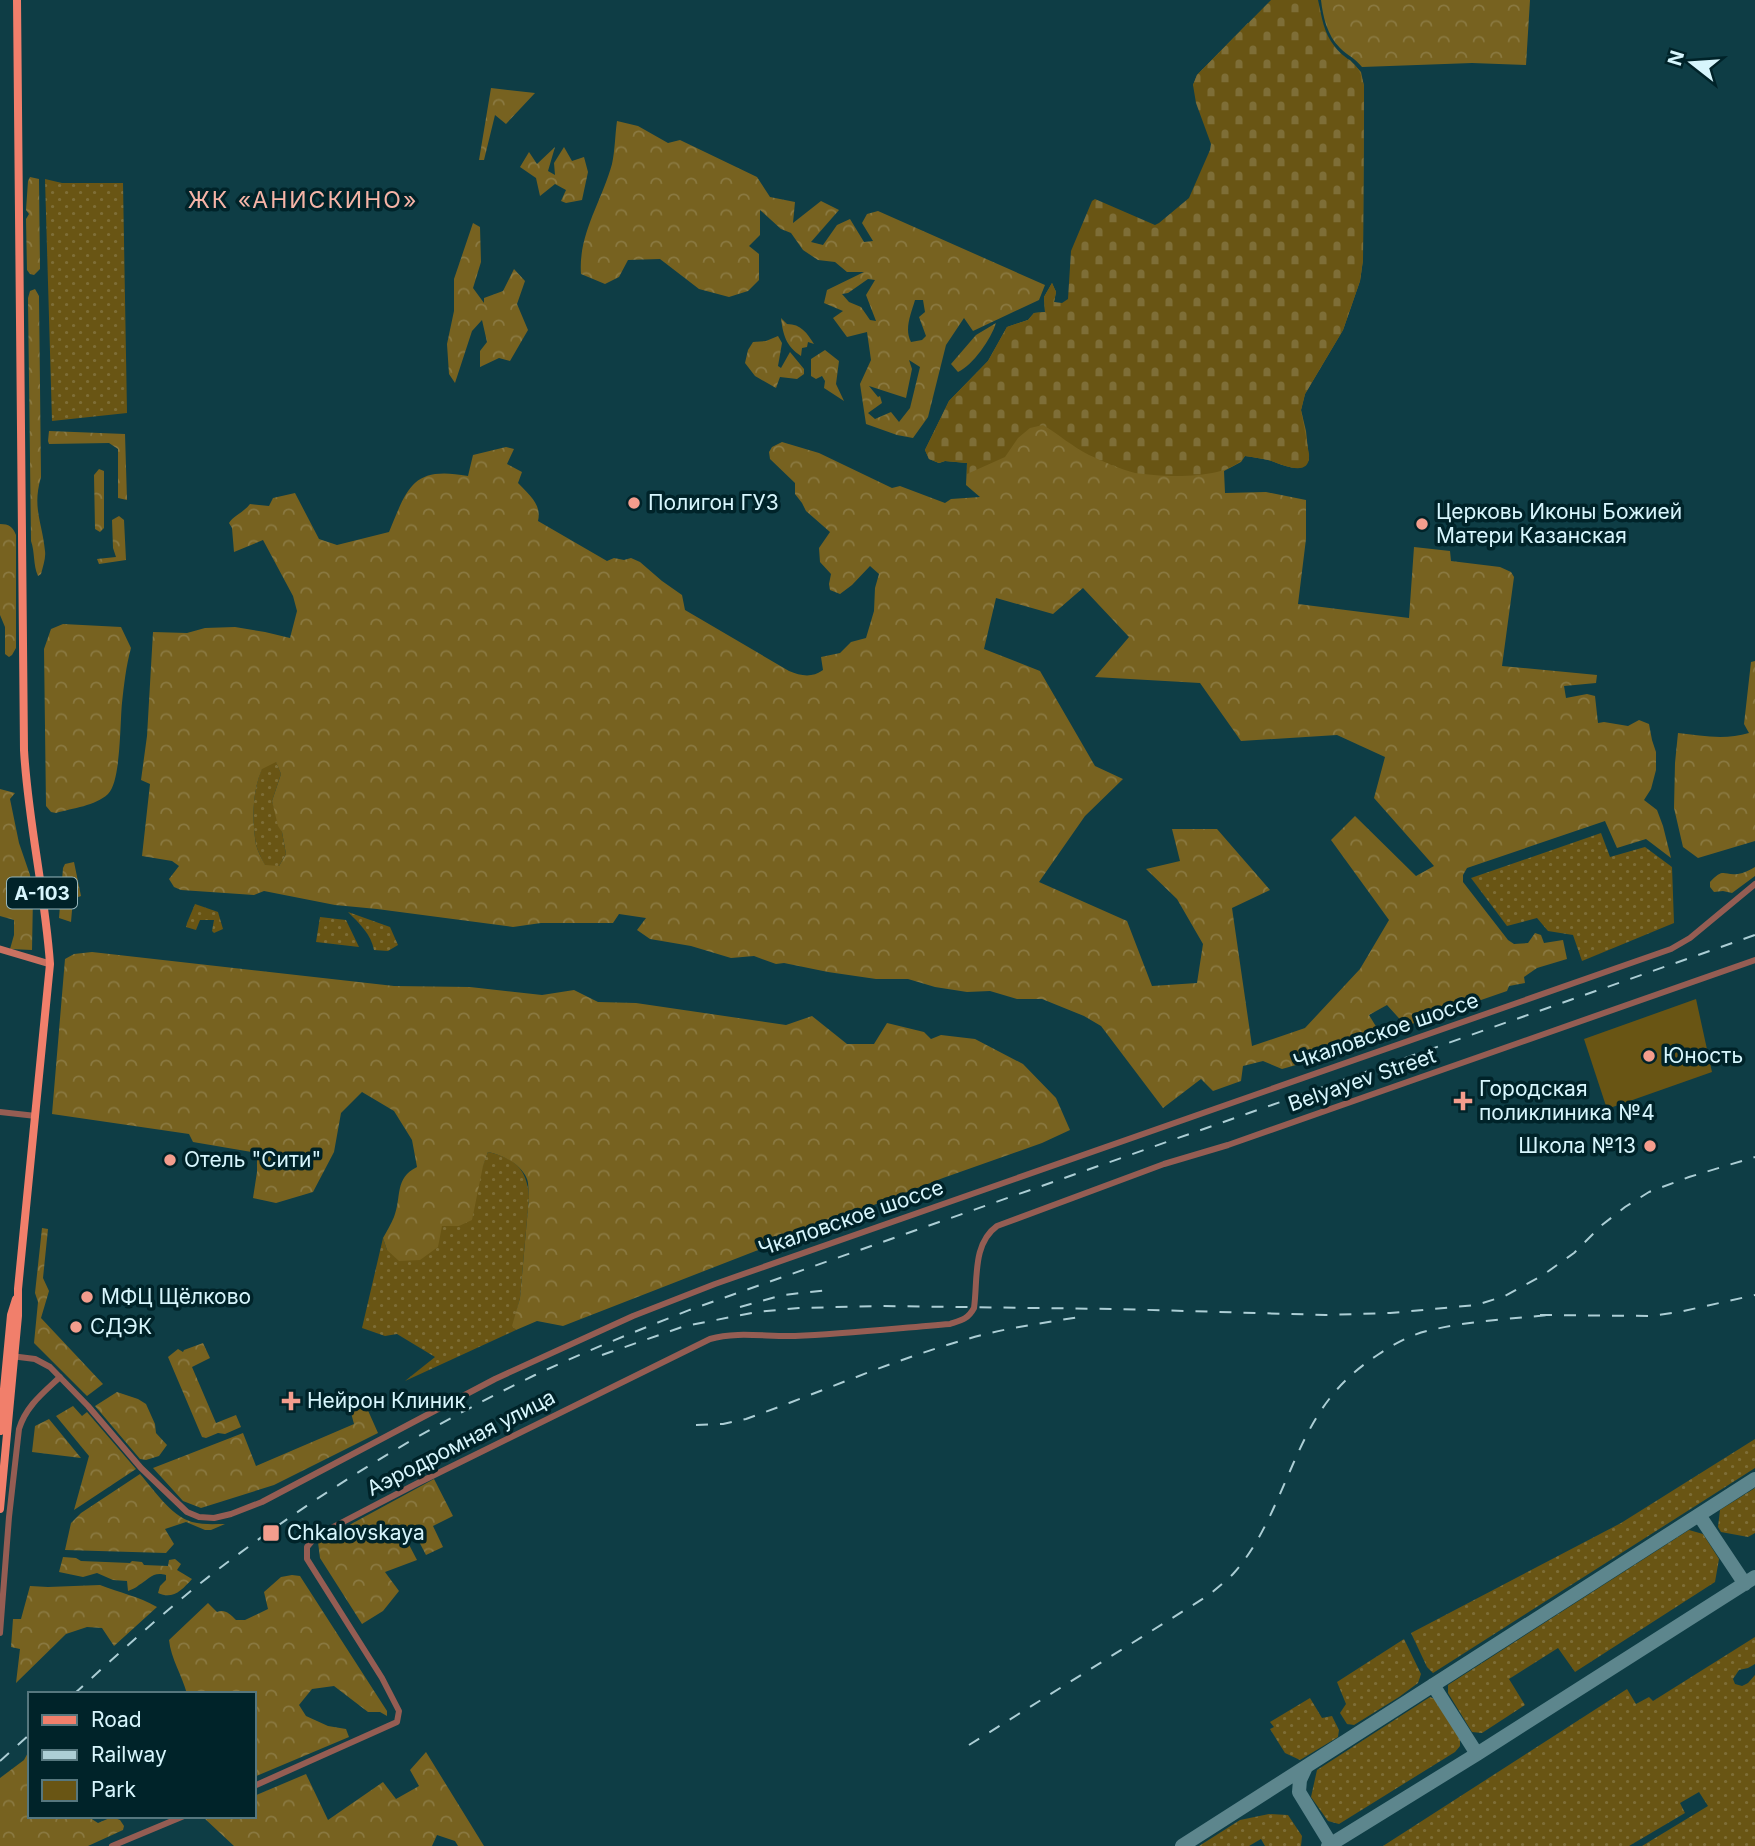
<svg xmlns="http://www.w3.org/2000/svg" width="1755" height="1846" font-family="Inter,sans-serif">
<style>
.green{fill:url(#green-dots)}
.forest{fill:url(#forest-crowns);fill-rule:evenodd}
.cemetery{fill:url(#cemetery-stones)}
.pitch{fill:#695514}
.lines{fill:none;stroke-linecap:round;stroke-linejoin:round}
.taxiway{stroke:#5d868d;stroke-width:14}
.tertiary{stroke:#955d53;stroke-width:6}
.secondary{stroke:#c97161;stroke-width:7}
.primary{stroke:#f17f6b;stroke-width:8}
.rail{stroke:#acced5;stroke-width:2;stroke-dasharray:12 12;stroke-linecap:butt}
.poi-dot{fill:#f49d8d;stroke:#002329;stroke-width:2.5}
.labels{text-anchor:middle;stroke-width:7;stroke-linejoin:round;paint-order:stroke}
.shield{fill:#002329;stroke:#96b7bd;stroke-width:2}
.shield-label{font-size:19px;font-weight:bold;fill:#d7f6fd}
.poi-label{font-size:21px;fill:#d7f6fd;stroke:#002329;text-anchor:start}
.street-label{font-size:21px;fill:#d7f6fd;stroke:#002329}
.neighbourhood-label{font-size:23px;letter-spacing:2px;fill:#f6b4a7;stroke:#002329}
</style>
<defs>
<pattern id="green-dots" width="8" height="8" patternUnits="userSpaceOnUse" patternTransform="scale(1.75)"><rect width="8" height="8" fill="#695514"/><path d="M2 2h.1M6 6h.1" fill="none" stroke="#7e6e37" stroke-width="1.8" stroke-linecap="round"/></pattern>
<pattern id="forest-crowns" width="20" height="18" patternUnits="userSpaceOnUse" patternTransform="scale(1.75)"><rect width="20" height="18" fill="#776220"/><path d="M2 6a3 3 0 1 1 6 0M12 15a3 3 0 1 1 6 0" fill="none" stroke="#8a7941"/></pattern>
<pattern id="cemetery-stones" width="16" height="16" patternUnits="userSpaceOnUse" patternTransform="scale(1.75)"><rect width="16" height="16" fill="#695514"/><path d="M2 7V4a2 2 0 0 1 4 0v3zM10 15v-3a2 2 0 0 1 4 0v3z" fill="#7e6e37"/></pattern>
</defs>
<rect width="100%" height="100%" fill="#0e3d45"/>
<path class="green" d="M45,179L62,183H123L127,413L52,421Z
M276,761L281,774L272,801L282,832L286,854L279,866H265C262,859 258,852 256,845C252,820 252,792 262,768Z
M1601,833L1610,857L1645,847L1672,867L1674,923L1582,961L1573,935L1548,931L1537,918L1507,926L1471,878Z
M195,904L218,912L223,929L214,933L212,931L214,920H200L196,930L186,927L187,923Z
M348,912L390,927L398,945L388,951L374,950C371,934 359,923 348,912Z
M320,917L346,920L359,947L316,942Z
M488,1152C515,1158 527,1169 529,1197L520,1298L513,1326L516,1330L405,1381L435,1357L397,1334L385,1336L362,1328L383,1238L387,1250L441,1226H459Z
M1755,1439V1468L1433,1673L1427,1667L1411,1633L1621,1523Z
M1755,1488V1533L1748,1537L1721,1532L1718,1527L1720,1510Z
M1689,1530L1703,1534L1719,1559L1715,1582L1575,1672L1558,1648L1509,1679L1525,1705L1482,1733L1472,1732L1448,1693V1685Z
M1755,1637V1664L1748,1668L1739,1670L1733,1679L1735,1684L1742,1686L1748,1683L1755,1675V1846H1642L1708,1806L1699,1792L1680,1803L1685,1813L1629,1846H1383L1627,1689L1636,1704L1649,1697L1653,1701Z
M1404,1639L1421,1674L1418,1683L1399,1697L1354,1725L1347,1724L1340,1713L1346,1704L1337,1682Z
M1430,1697L1435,1699L1460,1738V1746L1455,1752L1339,1824L1328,1821L1311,1797L1317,1770Z
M1310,1698L1322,1718L1332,1716L1339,1730L1338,1737L1300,1760L1285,1753L1270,1729L1274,1727L1270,1722Z
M1269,1814L1288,1815L1302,1836L1301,1846H1265L1261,1839L1249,1846H1199L1240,1820Z"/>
<path class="forest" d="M1321,0H1530L1526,65L1472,63L1362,67C1354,57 1348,56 1340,48C1327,35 1323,17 1321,0Z
M1248,23L1350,60L1361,72L1364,86L1363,260L1360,281L1343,330L1305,394L1301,410L1306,431L1309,460C1297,475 1283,464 1268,460C1260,458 1252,457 1245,456L1241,462L1224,471L1225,493L1266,492L1306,500V539L1298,604L1409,618L1414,547L1450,551L1451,561L1500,567L1511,572L1514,577L1502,666L1597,675L1596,683L1564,686L1566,698L1587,694L1595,696L1598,723L1604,722L1628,726L1639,720L1649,724L1652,740L1656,752V770L1651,789L1644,800L1657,810L1663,826L1671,858L1646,839L1617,848L1605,821L1467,868L1463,875V882L1508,940L1514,944L1528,943L1535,933L1541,935L1544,943L1563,940L1567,959L1537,968L1524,977L1525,983L1509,986L1507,991L1406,1026L1387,1005L1369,1015L1380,1033L1379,1040L1352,1035L1338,1053L1282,1069L1263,1061L1243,1066L1241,1081L1213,1091L1201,1079L1163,1108L1101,1026L1084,1016L1042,999H1017L990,991L967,992L935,987L908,979H876L828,972L784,963L776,964L754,956L731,958L691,946L650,939L637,930L646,918L619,914L613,923H541L513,927L377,909L335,905L264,891L254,895L181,890L174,887L169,879L179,866L172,861L142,856L150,784L141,780L147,736L153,632L187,633L205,628L235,627L265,632L290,638L297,611L293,596L263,540L234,552L232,528L229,523C233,516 244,512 250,504L269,506L273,498L295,493L319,539L337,545L389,532C408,486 413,466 468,476L473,455L506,447L514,449L507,464L522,472L518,483C529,495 542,504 538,521L607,561L614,558L624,560L631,558L640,562L662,581L682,595L685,610L789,671C801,676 812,678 823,670L821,657L840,653L851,642L866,638L874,611L875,588L879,574L870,566L852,585L840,594L830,590L829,584L831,574L820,562L819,548L830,532L806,511L802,503L795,494V483L770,459L769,452L772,447L782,442L819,453L892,488L900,486L945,503L951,499L980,497L966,485L967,463L945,461L939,463L929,459L925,450L949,401L988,361L1007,327L1028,320L1034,313L1045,312L1044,297L1052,283L1056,292L1054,302L1079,311L1150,236L1224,172L1199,93L1193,85L1197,75ZM1083,588L1129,637L1095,677L1200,683L1241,741L1337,735L1385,757L1374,798L1434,866L1416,876L1355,816L1331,840L1389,920L1360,969L1305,1028L1252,1046L1232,908L1270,890L1217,829H1172L1180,861L1146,869L1177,899L1203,944L1197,983L1152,986L1127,921L1039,882L1085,816L1123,779L1095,766L1040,671L984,649L996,598L1053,614ZM276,762L281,774L272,801L278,826L282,832L286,854L279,866L265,865C262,859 258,852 256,845C252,820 252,792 262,769Z
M491,88L535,93L506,124L495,115L484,160H479Z
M617,121L638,126L668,143L680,140L757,177L770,197L795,202L793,223L821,201L839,210L811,242L823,245L837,225L850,219L864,242L873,241L862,223L867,214L878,211L1045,285L1039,300L973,331L964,318L946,345L928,417L913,438L897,435L866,424L860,384L871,360L867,332L847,337L833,318L843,311L824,303L827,290L864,272H847L835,262L818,260L803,250L791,233L781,229L760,210V235L749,246L759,254V280L748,291L729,297L699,289L660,259L628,260L619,277L605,284L581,274C578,234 602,201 612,164C615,151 615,135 617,121ZM868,279L875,280L866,295L876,321L870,320L861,307L849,302L842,294L848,293ZM915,300H923L925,312L919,317L926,336L922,340L911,342C904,329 911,314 915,300ZM909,360L920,367L910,408L899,422L891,412L875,419L868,413L882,403L880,396L878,397L869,386L906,398L912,369Z
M555,147L548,171L555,175L554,163L564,147L572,161L584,157L588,172L582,200L566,203L561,201L566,190L555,184L540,196L536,178L520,167L529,152L537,164Z
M30,177L39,179L40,269L34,275L30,274L27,270L26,219L29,214L26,210L28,181Z
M473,223L480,227L481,262L473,288L484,303V298L503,291L514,269L525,281L517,304L528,330L510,361L499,358L480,367V351L487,342L482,320L472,331L455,383L449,374L447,344L454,311V279Z
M35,289L39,296L41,477C32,508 42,521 45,551C46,558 43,566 41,574L38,576C33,565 35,552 31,541L28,298L30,291Z
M781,318L787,324C801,324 807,333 814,344L808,342L807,347L802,348L801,356C786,346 783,335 781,318Z
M996,323C991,339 973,365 958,372L951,364L976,335Z
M778,336L782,343L778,366L781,368L790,352L804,369V374L797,379L780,377L776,388L755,376L745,363L748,350L753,342L766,341Z
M825,350L839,361L836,384L844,401L824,388L825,381L822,376L816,379L811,376V359Z
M49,431L125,434L127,500L118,498V449L109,443L49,444L48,441Z
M99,469L104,471V528L100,532L95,529L94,475Z
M119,516L124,520L126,560L99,564L97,559L116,557L113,548L112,520Z
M0,524C9,524 13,527 16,535V648L12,655L9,657L5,654V627L0,615Z
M63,624L121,627L131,648C126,666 124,685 122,703C120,722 121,782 108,794C95,806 73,808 56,813L51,812L46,806L44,649L51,629Z
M1755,661V841L1698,858L1683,847L1674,808L1675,763L1678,733C1702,736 1726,740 1749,733L1744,724L1751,662Z
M0,789L15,793L10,799L19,843L30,875L33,896L32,950L10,949L14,935V920L0,916Z
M74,862L81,896L73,899L71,922L59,918L63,868L65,864Z
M1755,867V876L1732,893L1723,891L1714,892L1710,887V882C1724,867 1723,876 1738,874C1744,873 1750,870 1755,867Z
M92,952L394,986L470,987L542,995L574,990L598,1002L636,1003L786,1025L812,1016L847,1044H874L887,1023L924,1032L931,1039L941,1035L975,1039L1023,1064L1056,1098L1070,1130L1042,1143L943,1178L563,1326L537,1321L516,1330L512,1326L520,1298L529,1197C528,1191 529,1184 527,1179C521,1164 503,1155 488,1152L483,1166L472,1220L459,1226H442L438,1247L420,1260L399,1261L387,1250L383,1238C387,1231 391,1224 394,1217C402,1197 394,1178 417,1167L412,1140L394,1111L362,1092L341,1113L334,1152L313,1192L276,1203L253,1198L257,1172V1153L193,1142L189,1134L52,1114L65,959L74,954Z
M42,1228L48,1229L43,1278L49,1291L41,1318L103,1384L87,1396L34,1343L38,1302L35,1293Z
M203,1343L210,1358L192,1367L216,1423L236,1415L241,1427L225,1434L218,1433L206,1438L202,1437L168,1357L178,1349L183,1352L184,1350Z
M117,1392L138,1399L146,1404L155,1424L156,1433L167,1445L159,1456L146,1460L140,1459L95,1406Z
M346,1394L362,1397L378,1433L274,1485L201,1508L183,1501L153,1468L243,1433L256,1466L354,1424Z
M73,1406L82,1416L87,1412L136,1469L74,1510L89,1456L56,1416Z
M49,1419L81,1458L32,1452L35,1426Z
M140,1474C155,1491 170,1515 192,1522C203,1525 215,1524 225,1524L211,1530H205L186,1522L165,1529L174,1544L166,1553L65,1550L71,1523L81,1513Z
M434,1479L453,1516L433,1526L443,1547L426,1555L414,1532L405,1537L417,1560L385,1572L399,1591L383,1611L362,1624L320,1558L318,1542Z
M63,1557L76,1558L81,1561L130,1563L132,1561L142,1562L144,1565L168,1566L169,1560L175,1559L181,1564L177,1570L192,1579C182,1590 173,1600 158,1593L160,1586L166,1580V1575C153,1571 149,1579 139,1585C136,1588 132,1589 128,1591L127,1581L113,1580L97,1573L83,1577L59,1572Z
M292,1575L300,1576L387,1711V1716L380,1712H368L334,1686L312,1689L299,1705L306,1716L328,1726L346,1729L349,1737L254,1777V1694H187C182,1675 171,1659 169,1640L208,1603L217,1612C225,1609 230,1614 236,1620H245L268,1609L264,1592L281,1577Z
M100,1585C120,1593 138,1596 157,1607L114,1646L102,1628L87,1627L66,1634L16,1683L20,1649L11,1647L13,1619H21L30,1586L48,1587Z
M30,1749V1816H87L98,1823L112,1817L120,1820L124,1826L123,1830L88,1846H0V1778L24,1760Z
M426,1752L484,1846H458L455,1841L437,1835L432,1846H234L203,1817L254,1816V1796L306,1774L328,1820L383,1782L396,1799L419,1786L410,1770Z"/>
<path class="cemetery" d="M1271,0H1318C1322,17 1323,32 1335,47C1349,64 1359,60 1364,86L1363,260L1360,281L1343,330L1305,394L1301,410L1309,454C1311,480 1279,463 1268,460C1260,458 1252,457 1245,456C1227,481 1163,477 1135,473C1122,470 1102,461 1089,455C1073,447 1058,434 1043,425L1030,428L1018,438L1005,457L967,474V463L945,461L939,463L929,459L925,450L949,401L988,361L1007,327L1028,320L1034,313L1045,312L1044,297L1052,283L1056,292L1054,302L1062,303L1068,299L1071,251L1092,201L1095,199L1155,225L1159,223L1189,198L1210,150L1211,144L1196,103L1193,85L1197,75Z"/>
<path class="pitch" d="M1696,999L1712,1072L1607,1109L1584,1039Z"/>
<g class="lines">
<path class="taxiway" d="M1699,1515L1745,1584
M1433,1685L1477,1754
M1306,1767L1300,1780L1299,1792L1332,1846
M1182,1846L1755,1479
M1328,1846L1477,1754L1755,1577"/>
<path class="tertiary" d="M0,1112L36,1116
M11,1356L35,1359L50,1367L88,1406L141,1468L187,1512L199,1517L214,1518L231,1514L262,1502L495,1379L633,1316L715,1284L1671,949L1690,938L1755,884
M0,1633L9,1517L19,1429C26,1406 43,1393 60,1377
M254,1786L397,1722L399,1711L382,1678L307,1559V1547L316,1536L416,1484L710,1339C737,1331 767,1337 795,1336C847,1334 899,1328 950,1324C962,1320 968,1319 974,1308C978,1280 972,1244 997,1226L1164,1164L1228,1145L1755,960
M112,1846L184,1816"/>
<path class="secondary" d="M0,949L50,964"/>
<path class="primary" d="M0,1431L11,1315L16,1299
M0,1509L18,1316V1289L50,964C45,892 28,822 24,750L17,0"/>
<path class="rail" d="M740,1307L783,1295L829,1290
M1540,1315L1652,1316L1679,1312L1755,1295
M602,1355L685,1326L757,1312L799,1308L878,1306L1117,1309L1326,1315L1390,1313L1476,1305L1505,1296L1543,1275L1574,1253L1602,1225L1625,1207L1649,1192L1689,1177L1755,1157
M696,1425L723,1424L746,1419C819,1393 890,1361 964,1340C1003,1328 1044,1323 1085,1316
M74,1694C116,1656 158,1617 202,1582C305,1501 417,1432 535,1375C586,1351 639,1330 692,1309L1755,935
M969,1745L1209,1595C1217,1588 1226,1581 1233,1574C1260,1544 1274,1507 1290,1471C1312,1420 1331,1385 1379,1354C1394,1344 1410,1335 1427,1331C1467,1321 1509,1319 1549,1315
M0,1761L30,1734"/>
</g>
<g class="poi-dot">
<circle cx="634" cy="503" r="7"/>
<circle cx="1422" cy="524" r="7"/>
<circle cx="1649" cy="1056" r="7"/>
<path d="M1459.5 1090.5h7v7h7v7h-7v7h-7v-7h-7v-7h7z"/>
<circle cx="1650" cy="1146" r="7"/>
<circle cx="170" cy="1160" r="7"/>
<circle cx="87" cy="1297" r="7"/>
<circle cx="76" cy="1327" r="7"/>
<path d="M287.5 1390.5h7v7h7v7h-7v7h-7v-7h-7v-7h7z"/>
<rect x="262" y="1524" width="18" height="18" rx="3.5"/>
</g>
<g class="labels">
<rect class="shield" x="7" y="877.5" width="70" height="31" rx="5"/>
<g class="shield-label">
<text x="42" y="900">А-103</text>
</g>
<g class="poi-label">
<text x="648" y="510">Полигон ГУЗ</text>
<text x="1436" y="519">Церковь Иконы Божией<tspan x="1436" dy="24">Матери Казанская</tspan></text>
<text x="1663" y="1063">Юность</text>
<text x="1479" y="1096">Городская<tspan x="1479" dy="24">поликлиника №4</tspan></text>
<text x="1636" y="1153" text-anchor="end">Школа №13</text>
<text x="184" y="1167">Отель "Сити"</text>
<text x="101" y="1304">МФЦ Щёлково</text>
<text x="90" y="1334">СДЭК</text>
<text x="307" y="1408">Нейрон Клиник</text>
<text x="287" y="1540">Chkalovskaya</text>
</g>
<g class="street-label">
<text transform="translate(1386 1031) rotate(-19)" y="7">Чкаловское шоссе</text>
<text transform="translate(1362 1080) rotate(-19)" y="7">Belyayev Street</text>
<text transform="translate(851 1218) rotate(-19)" y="7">Чкаловское шоссе</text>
<text transform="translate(461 1443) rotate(-27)" y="7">Аэродромная улица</text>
</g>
<g class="neighbourhood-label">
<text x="303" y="208">ЖК «АНИСКИНО»</text>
</g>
</g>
<rect x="28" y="1692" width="228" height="126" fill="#002329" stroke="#56777e" stroke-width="2"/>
<rect x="42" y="1715" width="35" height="10" fill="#f17f6b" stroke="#56777e" stroke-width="2"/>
<text x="91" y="1727" font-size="21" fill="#d7f6fd">Road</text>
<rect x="42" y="1750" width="35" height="10" fill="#acced5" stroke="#56777e" stroke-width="2"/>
<text x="91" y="1762" font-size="21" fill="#d7f6fd">Railway</text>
<rect x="42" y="1780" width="35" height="21" fill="#695514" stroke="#56777e" stroke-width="2"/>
<text x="91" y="1797" font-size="21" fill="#d7f6fd">Park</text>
<g transform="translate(1692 63) rotate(287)" stroke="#002329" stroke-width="5" paint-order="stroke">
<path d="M0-5L12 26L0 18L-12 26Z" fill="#d7f6fd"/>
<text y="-10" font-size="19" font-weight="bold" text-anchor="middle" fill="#d7f6fd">N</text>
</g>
</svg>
